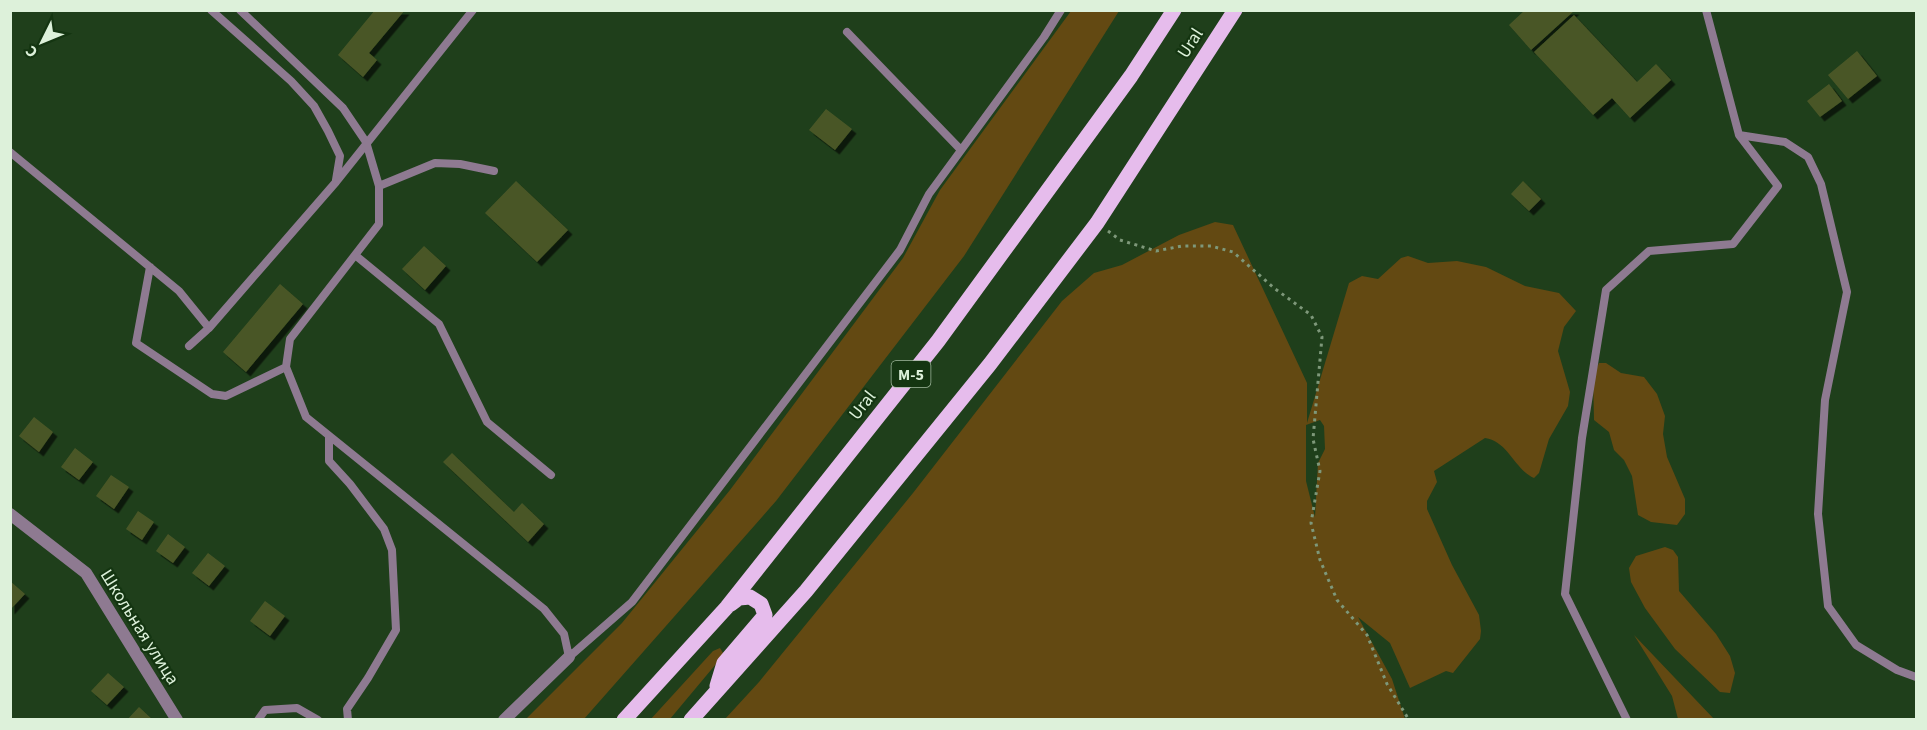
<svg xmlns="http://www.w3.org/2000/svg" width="1927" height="730" font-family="'Source Sans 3',sans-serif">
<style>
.green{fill:#634912;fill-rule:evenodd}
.building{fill:#4a5727;filter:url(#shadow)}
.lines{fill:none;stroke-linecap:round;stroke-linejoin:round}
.path{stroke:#7e987a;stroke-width:3;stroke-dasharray:3 4.5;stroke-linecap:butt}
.service{stroke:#8e7a91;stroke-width:8}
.minor{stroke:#8e7a91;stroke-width:12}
.primary{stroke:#e6bcec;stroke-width:15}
.labels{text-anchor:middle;stroke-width:4.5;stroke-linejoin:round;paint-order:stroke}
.shield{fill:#143511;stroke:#a1b99e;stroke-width:1.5}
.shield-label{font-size:16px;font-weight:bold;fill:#ddf1da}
.street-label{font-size:18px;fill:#ddf1da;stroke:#143511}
</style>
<defs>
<filter id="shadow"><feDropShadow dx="4.5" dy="4.5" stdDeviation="0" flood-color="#0009"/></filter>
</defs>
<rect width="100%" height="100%" fill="#1f3f1b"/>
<path class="green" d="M1071,11H1119L964,256L776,501L584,719H526L622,623L730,490L903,258L940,190Z
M1215,222L1233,225L1307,383V423L1349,283L1362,276L1378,279L1401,258L1408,256L1428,263L1457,261L1486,267L1525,286L1559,293L1576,311L1564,327L1558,351L1570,392L1568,406L1549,439L1539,473L1534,478C1514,469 1508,441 1485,438L1434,471L1437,482L1427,501V509L1452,565L1479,615L1481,631L1480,639L1453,673L1446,671L1410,688L1390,643L1358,617L1392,679L1405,719H725L759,682L913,493L1062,301L1094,273L1122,265L1179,235ZM1320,420L1324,426L1325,449L1318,463L1315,517L1306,481V425Z
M1599,363H1606L1621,373L1644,377L1657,394L1665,416L1663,434L1667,457L1685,499V514L1677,525L1651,522L1638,515L1632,476L1624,460L1614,450L1609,432L1594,420L1593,376Z
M1665,547L1673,550L1678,557L1679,591L1716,634L1730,656L1735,673L1730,693L1720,692L1675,649L1645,608L1631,582L1629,568L1636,556Z
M1634,635L1714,719H1678L1672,696Z
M720,648L723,653L721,658L670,719L650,720L713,651Z"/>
<path class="building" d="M375,10H405L369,53L377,60L363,77L338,55Z
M1525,10H1575L1531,50L1509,25Z
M1574,15L1637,82L1656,64L1671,80L1630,118L1612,98L1593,115L1534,52Z
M1857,51L1877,76L1848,99L1828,75Z
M1829,84L1842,101L1820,117L1807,101Z
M826,109L852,129L835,150L809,130Z
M516,181L568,230L537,262L485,213Z
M1523,181L1541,199L1529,211L1511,194Z
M424,246L446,266L425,290L402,269Z
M280,284L303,304L246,372L223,352Z
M34,417L53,432L39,452L19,436Z
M75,448L93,462L79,480L61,467Z
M452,453L514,512L522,503L544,524L528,542L443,462Z
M111,475L129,487L114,509L96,496Z
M138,511L154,522L142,540L126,529Z
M168,534L185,547L173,563L156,551Z
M208,553L225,566L209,586L192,573Z
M10,581L25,594L10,610Z
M265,601L285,616L270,636L250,621Z
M108,673L124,687L107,705L91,691Z
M139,707L153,720H127Z"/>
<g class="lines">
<path class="path" d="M1108,231L1120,240L1156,251L1182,246H1211L1233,252L1274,288L1311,315L1322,337L1313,439L1320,471L1311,523L1320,560L1337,600L1367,635L1387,684L1409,720"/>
<path class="service" d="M211,10L291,81L314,106L328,131L340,156L336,180
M240,10L343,108L366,142L379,186V224L290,339L286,367L306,417L544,609L564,634L569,657L632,602L900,250L929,194L1044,37L1061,10
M1706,10L1739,135L1785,142L1808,157L1821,184L1847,292L1825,400L1818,514L1828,606L1856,645L1897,670L1916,677
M847,32L961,150
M10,152L179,291L209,328L189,346
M379,186L435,163L460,164L494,171
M355,255L439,324L487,422L551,475
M150,267L136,343L212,394L226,396L286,367
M209,328L336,182L473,10
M329,436V461L350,484L384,529L392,550L396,630L368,678L347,709L348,720
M258,720L265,710L297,708L318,720
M1627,720L1565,594L1582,438L1606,290L1649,251L1733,244L1778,186L1739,135"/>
<path class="minor" d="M10,514L86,573L177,720
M504,720L569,657"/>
<path class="primary" d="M717,686L724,663L765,615L761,604L750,597L739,598L731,604
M624,720L727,607L938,341L1131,76L1174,10
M691,720L806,591L990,364L1097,223L1235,10"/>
</g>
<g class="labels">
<rect class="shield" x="891.5" y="361" width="39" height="26" rx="4.5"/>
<g class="shield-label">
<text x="911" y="380">М-5</text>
</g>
<g class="street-label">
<text transform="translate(1190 43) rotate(-57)" y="6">Ural</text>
<text transform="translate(862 405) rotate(-52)" y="6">Ural</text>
<text transform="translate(140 627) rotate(58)" y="6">Школьная улица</text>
</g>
</g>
<rect width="1927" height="730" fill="none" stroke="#ddf1da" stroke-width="24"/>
<g transform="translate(42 42) rotate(227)" stroke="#143511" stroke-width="4.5" paint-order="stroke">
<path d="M0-4.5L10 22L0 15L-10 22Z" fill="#ddf1da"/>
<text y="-9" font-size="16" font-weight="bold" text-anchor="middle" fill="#ddf1da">С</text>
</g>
</svg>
